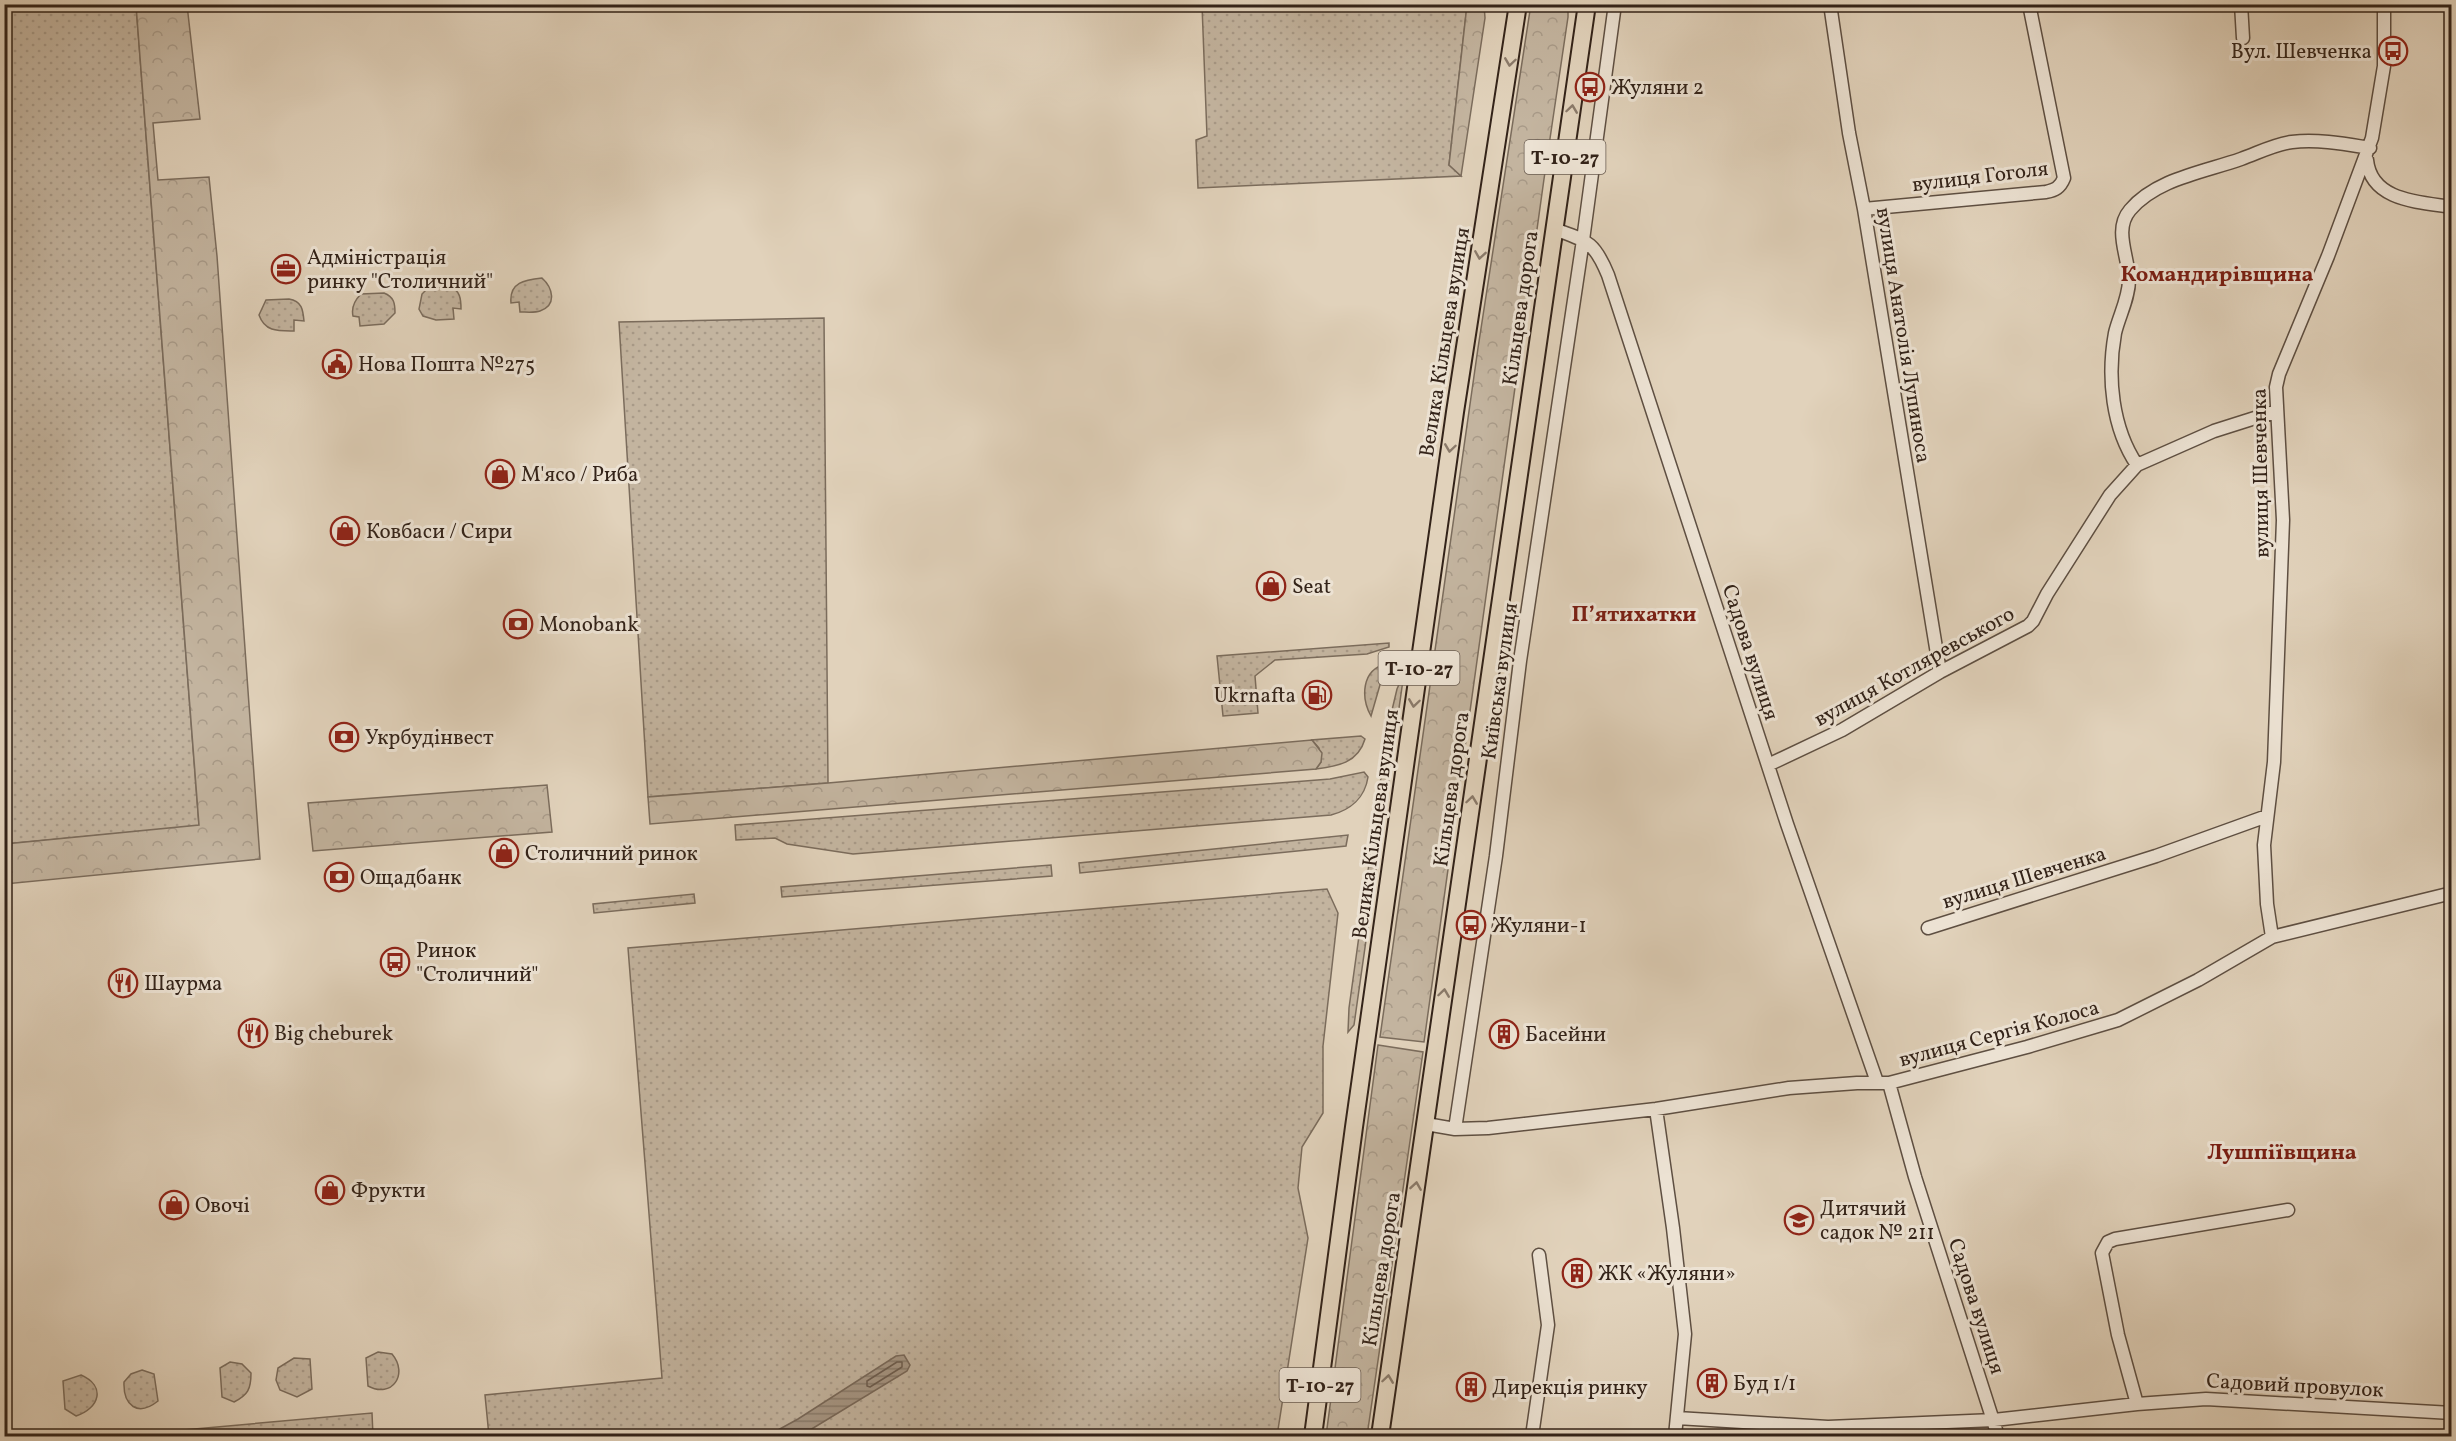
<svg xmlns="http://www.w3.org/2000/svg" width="2456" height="1441" font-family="Vollkorn,serif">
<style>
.grass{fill:url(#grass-dots);stroke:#7b6c5c;stroke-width:1.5}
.forest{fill:url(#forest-crowns);stroke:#7b6c5c;stroke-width:1.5}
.water{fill:url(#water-rules);stroke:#786859;stroke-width:1.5}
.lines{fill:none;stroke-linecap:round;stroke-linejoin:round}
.shore{stroke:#6c5c4e;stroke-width:1.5}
.minor-casing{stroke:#5e4f42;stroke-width:15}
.highway-casing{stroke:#332319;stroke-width:20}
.minor{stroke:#ece2d3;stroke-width:12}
.highway{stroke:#e1d2bb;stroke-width:16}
.oneway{stroke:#8a7a6a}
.labels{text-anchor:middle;stroke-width:6;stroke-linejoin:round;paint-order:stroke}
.shield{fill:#ece2d3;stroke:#6a5c51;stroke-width:1.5}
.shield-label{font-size:20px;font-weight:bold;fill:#332319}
.poi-label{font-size:21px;fill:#332319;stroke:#ece2d3;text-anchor:start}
.street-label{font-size:21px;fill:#332319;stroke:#ece2d3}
.neighbourhood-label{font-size:22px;font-weight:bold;fill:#7a1f14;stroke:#ece2d3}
</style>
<defs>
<pattern id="grass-dots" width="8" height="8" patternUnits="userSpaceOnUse" patternTransform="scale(1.5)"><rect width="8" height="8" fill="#c3b49f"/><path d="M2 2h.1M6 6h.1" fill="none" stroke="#a89a88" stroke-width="1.8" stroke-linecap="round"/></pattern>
<pattern id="forest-crowns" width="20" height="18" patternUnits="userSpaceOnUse" patternTransform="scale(1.5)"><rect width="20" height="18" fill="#c3b49f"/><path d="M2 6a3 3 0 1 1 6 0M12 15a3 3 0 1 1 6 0" fill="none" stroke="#a89a88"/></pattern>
<pattern id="water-rules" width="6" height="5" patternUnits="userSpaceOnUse" patternTransform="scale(1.5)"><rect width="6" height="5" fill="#a69684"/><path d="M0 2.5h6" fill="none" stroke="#887a6b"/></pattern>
</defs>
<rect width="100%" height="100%" fill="#e1d2bb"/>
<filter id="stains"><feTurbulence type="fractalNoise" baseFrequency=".00333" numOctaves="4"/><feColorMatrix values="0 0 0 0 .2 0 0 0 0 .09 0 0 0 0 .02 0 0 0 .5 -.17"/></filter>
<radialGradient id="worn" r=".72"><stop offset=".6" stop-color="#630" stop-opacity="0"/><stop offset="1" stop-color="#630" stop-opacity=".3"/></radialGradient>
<path class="grass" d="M5,5H136L199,826L5,844Z
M1202,5H1467L1449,165L1461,176L1198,188L1196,140L1207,136Z
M542,278C552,287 558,305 540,311C535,313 526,312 520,312L519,302L511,303C509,282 525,280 542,278Z
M450,287C460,290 461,299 461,309L453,308L454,319L436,320L423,316L419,309L422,294L428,288Z
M384,293C394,297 395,303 395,313L384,324L360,326L359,317L353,316C351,307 355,300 361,294Z
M289,299C302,301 303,310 304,321L294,320V331C278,331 265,332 259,315L266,300Z
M824,318L828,783L648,797L619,322Z
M1389,643V647L1367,654L1275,660L1255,676L1258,713L1223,716L1217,656Z
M1386,664L1371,716C1361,698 1361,670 1386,664Z
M1404,673L1354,1025L1348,1032L1349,1008L1388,727L1397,689Z
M1361,736L1365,739C1358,763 1338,766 1316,769L1321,762L1319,748L1312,740Z
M1364,772L1368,777C1365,798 1350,810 1331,815L853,854L787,844L775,838L736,840L735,825L1330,779Z
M1348,835L1346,846L1080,873L1079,863Z
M1051,865L1052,876L782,897L781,887Z
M1327,889L1338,913L1323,1046V1113L1302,1147L1298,1188L1308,1238L1277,1436H489L485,1395L662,1378L628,948Z
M694,894L695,903L594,913L593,904Z
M378,1352L392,1354C409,1374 392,1399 368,1386L366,1358Z
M294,1358L310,1359L312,1389L297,1397L280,1390L276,1380L278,1368Z
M230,1362L242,1364L251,1373C251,1389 248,1395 234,1402L222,1397L220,1368Z
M142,1370L154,1374L158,1401C138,1417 123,1406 124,1382L131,1374Z
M81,1375C106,1386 100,1408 76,1416L65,1409L63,1381Z
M372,1413L373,1436H116Z"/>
<path class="forest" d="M1531,4L1568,6V17L1544,179L1424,1042L1380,1037L1478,348Z
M136,5H187L200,119L153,123L158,180L209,177L217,256L260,859L5,884V844L199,825Z
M1467,5H1484L1485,18L1461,176L1449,165Z
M1312,740L1322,753L1321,762L1316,769L650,824L648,797L828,783Z
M547,785L552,832L313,851L308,803Z
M1378,1045L1423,1052L1367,1436H1326Z"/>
<path class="water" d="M904,1355L910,1365L907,1371L810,1430L798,1436H767L798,1419L896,1356Z"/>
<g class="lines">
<path class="shore" d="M897,1362H902V1367L870,1387L867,1386V1381Z"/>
<g class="minor-casing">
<path id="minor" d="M1830,4L1849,133L1864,209L1940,672
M2241,4L2243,38
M2367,160C2371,201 2419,202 2452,207
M1864,209L2046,192C2055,190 2060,188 2064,178L2029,4
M1554,229C1587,241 1594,241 1608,275L1787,824L1877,1082
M2137,465C2112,428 2107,377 2115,333C2119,316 2129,298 2129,280C2129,257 2113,230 2130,210C2156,179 2204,172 2241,159C2258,153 2275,144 2292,142C2318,139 2345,144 2370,148
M1768,765L1842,730L1940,672L2028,626L2033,621L2047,594L2110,495L2137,465L2214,431L2277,411
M1928,928L2156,856L2267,816
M2272,937L2267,904L2264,845L2274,762L2283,520L2276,387L2279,374L2328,256L2372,138L2384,66V4
M1889,1083L1915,1177L1998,1436
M1656,1109L1673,1228L1685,1334L1675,1436
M1426,1124L1455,1129L1488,1128L1656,1109L1789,1088L1857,1083H1889L2027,1047L2118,1020L2198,980L2272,937L2452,893
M1455,1129L1496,856L1520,661L1583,240L1615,4
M2137,1404L2118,1335L2102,1253L2108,1242L2115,1239L2288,1210
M1677,1418L1828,1427L1994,1420L2137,1404L2206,1399L2452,1413
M1532,1436L1548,1325L1539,1255"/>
</g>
<g class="highway-casing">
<path id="highway" d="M1313,1436L1354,1127L1455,412L1518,4
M1380,1436L1587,4"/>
</g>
<use href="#minor" class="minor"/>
<use href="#highway" class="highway"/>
</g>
<defs><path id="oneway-chevron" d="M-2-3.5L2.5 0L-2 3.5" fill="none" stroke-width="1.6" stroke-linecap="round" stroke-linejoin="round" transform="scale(1.5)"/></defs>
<g class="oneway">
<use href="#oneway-chevron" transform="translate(1510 62) rotate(98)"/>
<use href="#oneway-chevron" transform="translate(1572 109) rotate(-82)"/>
<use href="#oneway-chevron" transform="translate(1480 255) rotate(99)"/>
<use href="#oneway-chevron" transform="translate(1450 448) rotate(98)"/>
<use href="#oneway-chevron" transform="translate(1414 703) rotate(98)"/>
<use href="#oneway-chevron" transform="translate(1472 800) rotate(-82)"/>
<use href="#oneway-chevron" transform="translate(1444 993) rotate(-82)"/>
<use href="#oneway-chevron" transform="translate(1416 1186) rotate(-81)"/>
<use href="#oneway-chevron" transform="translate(1388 1379) rotate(-82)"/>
</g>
<defs>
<g id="bus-ring" transform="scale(1.5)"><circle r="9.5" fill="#ece2d3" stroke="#8f2418" stroke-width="1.5"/><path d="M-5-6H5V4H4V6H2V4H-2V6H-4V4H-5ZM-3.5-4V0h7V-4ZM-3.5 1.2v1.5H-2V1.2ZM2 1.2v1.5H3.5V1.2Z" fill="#8f2418"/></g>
<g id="office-ring" transform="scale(1.5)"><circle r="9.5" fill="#ece2d3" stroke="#8f2418" stroke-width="1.5"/><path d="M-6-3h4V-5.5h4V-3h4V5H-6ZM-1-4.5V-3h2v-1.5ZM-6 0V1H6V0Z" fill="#8f2418"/></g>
<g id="civic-ring" transform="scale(1.5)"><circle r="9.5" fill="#ece2d3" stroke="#8f2418" stroke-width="1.5"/><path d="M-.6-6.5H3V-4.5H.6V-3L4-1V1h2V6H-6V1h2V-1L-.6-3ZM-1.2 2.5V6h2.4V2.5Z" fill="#8f2418"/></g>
<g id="shop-ring" transform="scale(1.5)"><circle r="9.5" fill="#ece2d3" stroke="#8f2418" stroke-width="1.5"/><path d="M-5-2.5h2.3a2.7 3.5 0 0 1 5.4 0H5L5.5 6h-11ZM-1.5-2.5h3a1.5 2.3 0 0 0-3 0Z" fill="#8f2418"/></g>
<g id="bank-ring" transform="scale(1.5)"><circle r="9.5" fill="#ece2d3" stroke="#8f2418" stroke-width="1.5"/><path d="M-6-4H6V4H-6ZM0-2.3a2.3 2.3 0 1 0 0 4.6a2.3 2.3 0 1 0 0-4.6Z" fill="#8f2418"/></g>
<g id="fuel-ring" transform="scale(1.5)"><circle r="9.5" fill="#ece2d3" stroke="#8f2418" stroke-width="1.5"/><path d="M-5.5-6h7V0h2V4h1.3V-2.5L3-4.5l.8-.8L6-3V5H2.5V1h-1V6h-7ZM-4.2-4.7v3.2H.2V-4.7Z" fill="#8f2418"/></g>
<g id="restaurant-ring" transform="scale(1.5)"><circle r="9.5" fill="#ece2d3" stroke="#8f2418" stroke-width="1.5"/><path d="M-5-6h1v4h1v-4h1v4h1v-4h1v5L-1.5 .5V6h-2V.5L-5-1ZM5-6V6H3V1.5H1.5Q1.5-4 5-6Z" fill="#8f2418"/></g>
<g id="building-ring" transform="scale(1.5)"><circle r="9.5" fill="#ece2d3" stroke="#8f2418" stroke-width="1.5"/><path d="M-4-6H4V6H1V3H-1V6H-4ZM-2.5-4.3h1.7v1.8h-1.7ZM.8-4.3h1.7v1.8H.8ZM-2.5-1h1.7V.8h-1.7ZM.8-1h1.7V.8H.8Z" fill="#8f2418"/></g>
<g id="school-ring" transform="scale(1.5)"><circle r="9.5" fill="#ece2d3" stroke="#8f2418" stroke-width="1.5"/><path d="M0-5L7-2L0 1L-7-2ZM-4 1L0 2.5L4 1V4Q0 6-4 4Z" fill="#8f2418"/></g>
</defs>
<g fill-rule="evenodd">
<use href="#bus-ring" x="2393" y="51"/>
<use href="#bus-ring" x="1590" y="87"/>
<use href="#office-ring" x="286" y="269"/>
<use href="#civic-ring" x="337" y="364"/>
<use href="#shop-ring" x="500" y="474"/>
<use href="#shop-ring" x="345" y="531"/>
<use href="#shop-ring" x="1271" y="586"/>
<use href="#bank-ring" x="518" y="624"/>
<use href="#fuel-ring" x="1317" y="695"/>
<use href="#bank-ring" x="344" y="737"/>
<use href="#shop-ring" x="504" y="853"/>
<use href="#bank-ring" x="339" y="877"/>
<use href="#bus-ring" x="1471" y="925"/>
<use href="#bus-ring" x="395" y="962"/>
<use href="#restaurant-ring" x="123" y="983"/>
<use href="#restaurant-ring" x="253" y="1033"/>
<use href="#building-ring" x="1504" y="1034"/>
<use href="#shop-ring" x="330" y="1190"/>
<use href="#shop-ring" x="174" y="1205"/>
<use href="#school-ring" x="1799" y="1220"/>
<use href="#building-ring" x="1577" y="1273"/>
<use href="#building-ring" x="1712" y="1383"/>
<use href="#building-ring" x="1471" y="1387"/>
</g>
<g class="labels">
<g class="shield">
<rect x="1524.5" y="140" width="81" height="34" rx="4.5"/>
<rect x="1378.5" y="651" width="81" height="34" rx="4.5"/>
<rect x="1279.5" y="1368" width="81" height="34" rx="4.5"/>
</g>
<g class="shield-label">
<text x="1565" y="164">Т-10-27</text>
<text x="1419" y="675">Т-10-27</text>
<text x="1320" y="1392">Т-10-27</text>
</g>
<g class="poi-label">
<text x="2372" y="58" text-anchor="end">Вул. Шевченка</text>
<text x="1611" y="94">Жуляни 2</text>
<text x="307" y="264">Адміністрація<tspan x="307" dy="24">ринку "Столичний"</tspan></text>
<text x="358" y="371">Нова Пошта №275</text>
<text x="521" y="481">М'ясо / Риба</text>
<text x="366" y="538">Ковбаси / Сири</text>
<text x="1292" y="593">Seat</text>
<text x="539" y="631">Monobank</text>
<text x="1296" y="702" text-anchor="end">Ukrnafta</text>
<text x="365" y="744">Укрбудінвест</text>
<text x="525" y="860">Столичний ринок</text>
<text x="360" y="884">Ощадбанк</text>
<text x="1492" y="932">Жуляни-1</text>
<text x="416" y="957">Ринок<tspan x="416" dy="24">"Столичний"</tspan></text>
<text x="144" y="990">Шаурма</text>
<text x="274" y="1040">Big cheburek</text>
<text x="1525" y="1041">Басейни</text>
<text x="351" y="1197">Фрукти</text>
<text x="195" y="1212">Овочі</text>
<text x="1820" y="1215">Дитячий<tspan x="1820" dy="24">садок № 211</tspan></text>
<text x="1598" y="1280">ЖК «Жуляни»</text>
<text x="1733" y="1390">Буд 1/1</text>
<text x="1492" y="1394">Дирекція ринку</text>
</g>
<g class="street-label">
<text transform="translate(1980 176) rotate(-7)" y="7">вулиця Гоголя</text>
<text transform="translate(1520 308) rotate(-82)" y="7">Кільцева дорога</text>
<text transform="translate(1904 335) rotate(81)" y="7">вулиця Анатолія Лупиноса</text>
<text transform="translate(1444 342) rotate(-81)" y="7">Велика Кільцева вулиця</text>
<text transform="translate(2260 473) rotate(-91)" y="7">вулиця Шевченка</text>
<text transform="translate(1751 652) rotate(72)" y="7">Садова вулиця</text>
<text transform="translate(1914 666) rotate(-29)" y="7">вулиця Котляревського</text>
<text transform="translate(1499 681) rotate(-82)" y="7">Київська вулиця</text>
<text transform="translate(1451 789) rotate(-82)" y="7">Кільцева дорога</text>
<text transform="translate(1375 824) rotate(-82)" y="7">Велика Кільцева вулиця</text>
<text transform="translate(2024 877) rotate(-17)" y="7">вулиця Шевченка</text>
<text transform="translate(1999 1033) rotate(-15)" y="7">вулиця Сергія Колоса</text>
<text transform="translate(1381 1269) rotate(-81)" y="7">Кільцева дорога</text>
<text transform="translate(1977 1306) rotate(72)" y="7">Садова вулиця</text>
<text transform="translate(2295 1385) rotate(3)" y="7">Садовий провулок</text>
</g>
<g class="neighbourhood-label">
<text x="2217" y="281">Командирівщина</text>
<text x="1634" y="621">Пʼятихатки</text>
<text x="2282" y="1159">Лушпіївщина</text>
</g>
</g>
<rect width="2456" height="1441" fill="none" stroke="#e1d2bb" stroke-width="24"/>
<rect x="6" y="6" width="2444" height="1429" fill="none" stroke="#332319" stroke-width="3"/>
<rect x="12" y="12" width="2432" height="1417" fill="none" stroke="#332319" stroke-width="1.5"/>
<rect width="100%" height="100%" filter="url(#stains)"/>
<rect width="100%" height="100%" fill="url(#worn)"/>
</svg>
